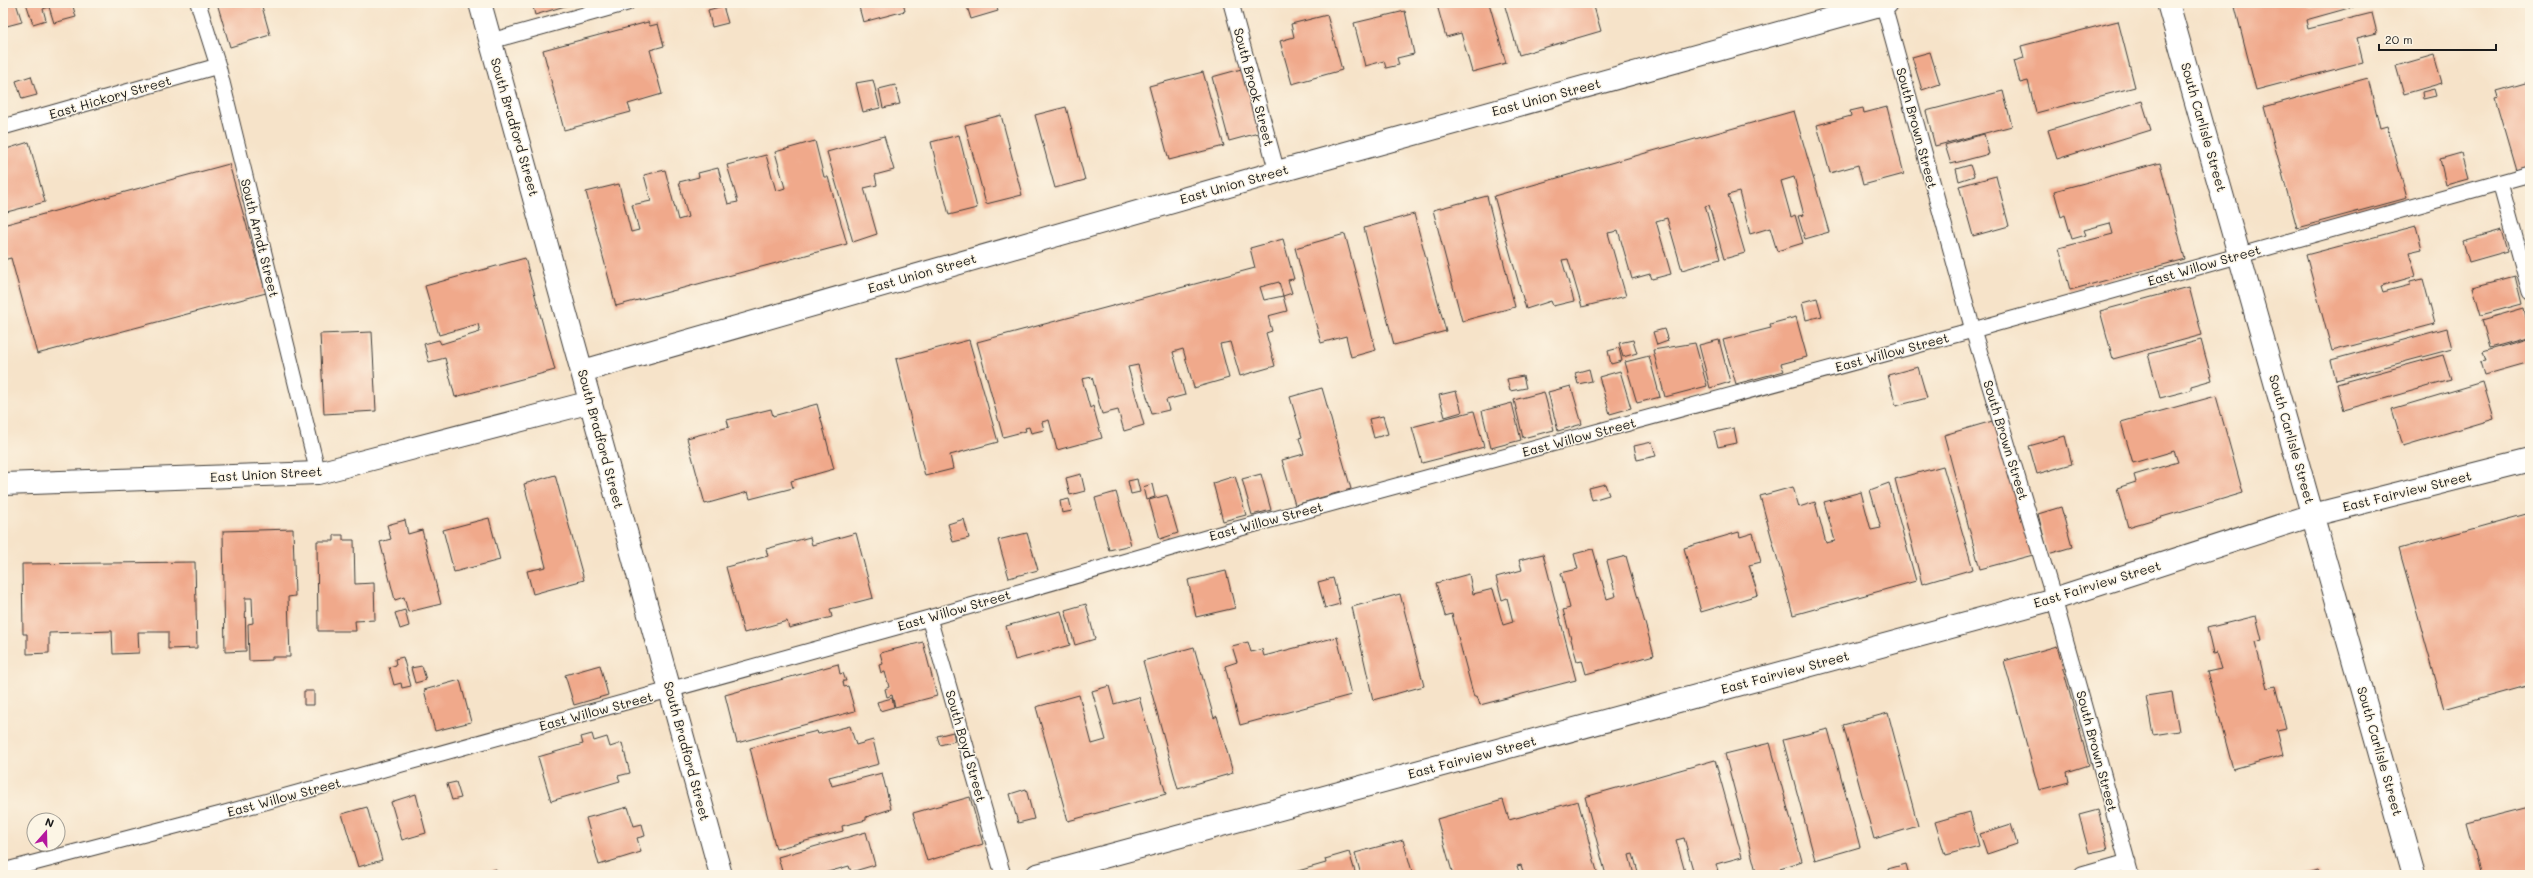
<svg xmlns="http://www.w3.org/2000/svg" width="2533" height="878" font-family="Mali,sans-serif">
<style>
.building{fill:#f0a98b;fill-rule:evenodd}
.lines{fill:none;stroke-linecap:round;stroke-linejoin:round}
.service-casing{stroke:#3d3a36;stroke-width:17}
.minor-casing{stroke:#3d3a36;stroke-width:24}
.service{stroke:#fff;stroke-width:15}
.minor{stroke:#fff;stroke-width:22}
.labels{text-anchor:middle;stroke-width:3;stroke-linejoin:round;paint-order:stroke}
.street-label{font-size:13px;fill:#1c1c1c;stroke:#fcf5e5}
</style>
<rect width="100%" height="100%" fill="#fcf5e5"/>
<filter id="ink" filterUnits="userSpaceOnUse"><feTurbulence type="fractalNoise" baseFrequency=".025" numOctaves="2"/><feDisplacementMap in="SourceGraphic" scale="8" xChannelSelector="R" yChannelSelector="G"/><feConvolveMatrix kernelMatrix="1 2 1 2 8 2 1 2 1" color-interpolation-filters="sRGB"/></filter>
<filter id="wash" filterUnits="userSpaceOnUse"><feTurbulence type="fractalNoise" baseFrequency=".012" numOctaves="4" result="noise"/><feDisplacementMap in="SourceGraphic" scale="16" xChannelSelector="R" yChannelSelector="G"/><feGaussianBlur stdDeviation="0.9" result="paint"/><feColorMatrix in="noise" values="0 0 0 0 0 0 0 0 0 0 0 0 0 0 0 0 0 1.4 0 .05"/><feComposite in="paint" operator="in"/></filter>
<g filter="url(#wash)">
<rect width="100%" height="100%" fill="#f6e3c9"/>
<g id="blocks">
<path class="building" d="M3,3H16L22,22L3,27Z
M26,3H72L76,17L54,23L49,7L43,9L46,20L33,24Z
M217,3H261L270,35L230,47Z
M532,3H575L535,15Z
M858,3H903L905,11L863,22Z
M966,3H995L998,11L971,19Z
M1445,3H1489L1506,63L1472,72L1461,33L1446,37L1437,5Z
M1504,3H1593L1601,31L1519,55Z
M2234,3H2367L2306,20L2308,29L2372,13L2377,33L2357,38L2363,62L2256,90Z
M723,6L728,23L712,27L708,10Z
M1405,11L1414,54L1397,58L1399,65L1386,68L1384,61L1365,66L1354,23Z
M1327,15L1342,70L1292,84L1280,41L1294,37L1291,24Z
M2118,21L2135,87L2036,113L2028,81L2020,83L2014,61L2024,58L2021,46Z
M648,22L650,26L658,24L664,46L650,50L662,94L628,104L631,112L564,130L543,50Z
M1930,52L1940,84L1922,90L1912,57Z
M2434,55L2442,83L2404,94L2396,66Z
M1245,68L1262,132L1229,141L1212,77Z
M1203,72L1224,146L1169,160L1149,86Z
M31,76L37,95L22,99L16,81Z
M2368,78L2380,128L2387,126L2407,198L2297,228L2264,107Z
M873,80L880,108L863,112L856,83Z
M2529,82L2530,166L2516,170L2495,98L2499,97L2497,91Z
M895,85L900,104L883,108L879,89Z
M2434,89L2436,96L2423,99L2422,92Z
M2003,91L2012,126L1935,146L1926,111Z
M2142,101L2151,130L2057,159L2048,130Z
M1066,107L1085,180L1055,188L1035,115Z
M1887,107L1904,174L1863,185L1858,165L1830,173L1817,125L1851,116L1850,111L1863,108L1864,113Z
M1794,111L1829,232L1805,239L1798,216L1804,215L1794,177L1781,181L1791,217L1795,215L1803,243L1777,251L1770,228L1750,234L1739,192L1728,195L1745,253L1724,259L1709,205L1705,206L1720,259L1682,270L1667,218L1656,221L1671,274L1652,279L1650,274L1632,279L1618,230L1613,232L1608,233L1626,296L1582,307L1568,259L1562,260L1574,301L1553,306L1551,301L1526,309L1494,196Z
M1001,115L1022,195L986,204L965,125Z
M1984,134L1989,154L1951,164L1945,145Z
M959,135L977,208L949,215L931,142Z
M884,136L894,170L875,175L877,185L864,188L877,234L853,242L827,152Z
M815,141L824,177H828L847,244L616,306L586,192L619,184L631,232L639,230L632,205L651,201L644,175L665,170L678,220L688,217L679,182L699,177L698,173L718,168L728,204L738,202L727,165L766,155L776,191L785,188L775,152Z
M29,142L45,202L3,213V150Z
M2461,153L2468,179L2446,185L2440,159Z
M2160,163L2185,259L2070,290L2059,248L2113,234L2110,223L2084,230L2086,235L2072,239L2065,215L2061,217L2054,191Z
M229,164L266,293L37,354L11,258L3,260V225Z
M1970,165L1974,176L1959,181L1956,169Z
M1996,176L2009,226L1973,236L1959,186Z
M1487,196L1515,307L1462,321L1433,210Z
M1414,214L1446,331L1394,345L1364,228Z
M2416,226L2422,249L2409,252L2416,276L2381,286L2383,292L2410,285V282L2423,279L2435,324L2332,351L2306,255Z
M2502,230L2508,251L2469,262L2463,241Z
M1345,234L1376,350L1351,357L1346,336L1321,343L1295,248Z
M1283,239L1294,279L1288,280L1292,293L1283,296L1287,311L1268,316L1272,331L1266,333L1275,366L1240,376L1230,342L1220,344L1229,378L1194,388L1183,349L1173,352L1185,395L1166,400L1169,410L1152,414L1138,365L1128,367L1144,425L1124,431L1118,410L1102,414L1092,377L1082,379L1090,408L1093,406L1102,438L1057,450L1049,420L1042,422L1044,430L1031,433L1029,427L1025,428L1026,431L1003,437L977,342L1255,268L1250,248ZM1279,282L1283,296L1264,300L1260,287Z
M525,258L555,370L455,397L445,358L429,362L424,344L439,340L441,344L480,332L478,324L439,335L425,286Z
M2515,276L2522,304L2481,315L2473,287Z
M2189,287L2202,335L2113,359L2100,311Z
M1817,298L1822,316L1806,320L1802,302Z
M2524,308L2530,337L2490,348L2482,320Z
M1796,317L1807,357L1781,364L1784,371L1736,384L1723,340L1771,328L1770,324Z
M2447,328L2452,349L2336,380L2331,360Z
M1664,329L1668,341L1657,345L1653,332Z
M372,332L376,411L324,414L320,334Z
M2530,338V362L2484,375L2480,362L2486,361L2483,352Z
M969,340L998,442L950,455L953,469L925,476L896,359Z
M1633,340L1637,353L1623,357L1619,343Z
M1719,340L1730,382L1710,388L1699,345Z
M2201,340L2212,380L2191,386V390L2160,398L2148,354Z
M1695,343L1707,386L1665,397L1653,350Z
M1619,348L1622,361L1611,364L1608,351Z
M2443,355L2451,380L2344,410L2337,384Z
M1649,356L1660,397L1637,403L1625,362Z
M1918,367L1927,398L1896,406L1888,375Z
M1589,369L1592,381L1578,384L1575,373Z
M1620,371L1631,408L1610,414L1599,377Z
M1523,376L1526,388L1510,391L1507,379Z
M2483,382L2494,419L2403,446L2392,409Z
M1571,386L1582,424L1558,431L1548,392Z
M1322,388L1351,489L1295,505L1282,460L1304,454L1299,438L1302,437L1290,397Z
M1456,391L1462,412L1445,417L1439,395Z
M1544,392L1554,430L1523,438L1514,400Z
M2216,396L2243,493L2128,527L2117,488L2136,482L2134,475L2178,462L2174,451L2133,463L2121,422Z
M1512,403L1521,440L1491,448L1482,411Z
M817,404L834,469L791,481L793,488L750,499L748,492L705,504L687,438L729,427L727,420L771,409L773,416Z
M1474,411L1484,447L1422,463L1412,427Z
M1383,416L1388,434L1374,438L1369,419Z
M1996,420L2033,555L1980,569L1944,435Z
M1734,428L1737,443L1718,447L1714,432Z
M2065,436L2072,464L2037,474L2029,446Z
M1652,442L1656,456L1637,460L1634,446Z
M1943,466L1973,569L1922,584L1895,479Z
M1081,474L1085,491L1070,495L1066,478Z
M1261,474L1271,510L1252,515L1242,479Z
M555,475L584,580L533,594L527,571L546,567L524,484Z
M1235,476L1246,515L1223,521L1213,483Z
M1137,479L1140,492L1131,494L1128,481Z
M1889,483L1916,581L1793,615L1760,496L1793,487L1799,507L1815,502L1826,543L1835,541L1824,502L1861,492L1871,530L1881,528L1870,490Z
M1152,484L1155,497L1146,500L1143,487Z
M1605,484L1609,495L1592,500L1589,488Z
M1116,492L1131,545L1109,550L1095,498Z
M1167,495L1178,533L1160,539L1149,500Z
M1069,499L1072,511L1062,513L1060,501Z
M2061,507L2072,547L2048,554L2038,514Z
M2530,513V685L2444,709L2399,549Z
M489,518L500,560L454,572L443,530Z
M964,519L969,538L953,542L948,524Z
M405,520L408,534L422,530L441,604L408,612L404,597L395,600L380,542L391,539L387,525Z
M293,529L295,596L288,597L290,657H272V660L249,661L248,624L253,623L252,598H245L246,651L225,652L223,531Z
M1739,532L1740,537L1753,533L1761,562L1749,565L1758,595L1701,612L1684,548Z
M856,533L873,598L830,609L832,617L789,628L787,621L744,633L726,567L768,556L766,549L810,537L812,545Z
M1027,533L1038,570L1009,578L998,540Z
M334,535H343V540H354L355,584L374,583L375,620L355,621L356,631H318L317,541H334Z
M1593,549L1607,599L1616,596L1607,561L1626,556L1654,655L1586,674L1582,660L1577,661L1563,610L1570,608L1561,573L1578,569L1574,554Z
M1543,554L1576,680L1480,705L1477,696L1474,697L1452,614L1445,616L1436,583L1469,574L1473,594L1493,589L1503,625L1513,622L1507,598L1502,600L1496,577L1522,570L1519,560Z
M195,562L197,648L168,649V632H138L139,653L113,654L112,631L81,632L49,633V653L27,654V634H23L22,564Z
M1226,571L1235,608L1196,617L1188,580Z
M1333,578L1340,604L1325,608L1318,582Z
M1400,594L1424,686L1373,700L1352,607Z
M1086,604L1095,639L1075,645L1065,610Z
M405,610L409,626L400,629L395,613Z
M1061,611L1070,645L1015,660L1006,626Z
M2256,616L2262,640L2255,642L2267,688L2275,686L2286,728L2277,730L2283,755L2233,769L2207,672L2221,669L2216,653L2213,654L2207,628Z
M1337,637L1351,695L1240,725L1225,666L1237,662L1232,646L1248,642L1251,652L1262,649L1264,656Z
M923,642L937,696L895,707L892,695L887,697L885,689L889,687L885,672L881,673L879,665L883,664L880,653Z
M2057,646L2089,765L2067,772L2069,782L2039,790L2004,661Z
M1194,647L1214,718L1217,716L1233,773L1178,789L1143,661Z
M403,657L411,686L402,688L401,683L394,685L389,667L396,665L395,659Z
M838,664L840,674L843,673L846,681H843L844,687L848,686L855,711L737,743L725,695Z
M600,665L608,695L574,705L565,675Z
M422,666L426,680L415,683L411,668Z
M460,680L471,722L435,731L424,690Z
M1109,686L1114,704L1139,697L1166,794L1068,821L1036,707L1079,695L1092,744L1106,740L1092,691Z
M304,691H314V705H304Z
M2172,692L2179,731L2153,735L2146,696Z
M892,698L894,707L880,711L877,702Z
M1888,713L1918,826L1874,839L1843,725Z
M850,726L856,745L873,740L879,764L829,777L832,786L882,773L891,809L866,817V820L842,826L843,831L776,849L750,748L817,731L818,734Z
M1828,729L1860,847L1815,860L1783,740Z
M953,732L955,741L940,745L937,736Z
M592,734L594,741L607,737L610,747L622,743L630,773L618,776L620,781L551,801L538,757L583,744L581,737Z
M1770,743L1802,861L1780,868L1782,874L1757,875L1725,754Z
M1715,760L1742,857L1716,864L1719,875H1639L1633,854L1629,855L1634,875H1606L1585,797ZM1684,838L1693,870L1685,872L1676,840Z
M456,782L461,798L452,800L447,784Z
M1026,789L1034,819L1018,823L1010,794Z
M416,794L426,833L402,840L391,802Z
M970,797L983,844L927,861L913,813Z
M1503,800L1509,820L1578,801L1598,875H1524L1521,865L1517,866L1520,875H1453L1437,819Z
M367,807L382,860L358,867L342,814Z
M628,807L634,826L642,824L645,836L637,838L641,852L599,865L586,818Z
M2530,807V875H2481L2467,823Z
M2098,810L2108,849L2089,853L2079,815Z
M1970,812L1979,846L1945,855L1935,822Z
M2011,824L2017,844L1987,854L1980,834Z
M866,832L875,865L851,872L849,866L817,875H783L778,857Z
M1403,840L1413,875H1361L1355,853Z
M39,844H57L58,851L40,852Z
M1349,852L1356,875H1284L1326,863L1325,859Z
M1906,864L1909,875H1890L1888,869Z
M496,869L498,875H475Z
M2318,870L2320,875H2302Z"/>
</g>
</g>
<g filter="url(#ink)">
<use href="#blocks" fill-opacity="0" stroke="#3d3a36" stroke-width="1"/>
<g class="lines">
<g class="service-casing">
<path id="service" d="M198,3L218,66L318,473
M1231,3L1277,172
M1883,3L1973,330L2054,599L2131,875
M491,41L627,3
M3,127L218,66
M2500,183L2530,292
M929,618L1003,875
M3,871L225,813L929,618L1237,529L1973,330L2530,174
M2082,875L2128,862"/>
</g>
<g class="minor-casing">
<path id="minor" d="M480,3L721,875
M2168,3L2414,875
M583,371L1277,172L1887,3
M3,484L318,473L591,402
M1037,875L2054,599L2313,515L2530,460"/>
</g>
<use href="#service" class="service"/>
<use href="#minor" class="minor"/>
</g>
</g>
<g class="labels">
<g class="street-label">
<text transform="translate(1254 87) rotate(75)" y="5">South Brook Street</text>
<text transform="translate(110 97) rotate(-16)" y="5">East Hickory Street</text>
<text transform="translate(1546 97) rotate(-15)" y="5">East Union Street</text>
<text transform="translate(515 127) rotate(74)" y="5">South Bradford Street</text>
<text transform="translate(2204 127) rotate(74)" y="5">South Carlisle Street</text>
<text transform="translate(1917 128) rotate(75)" y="5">South Brown Street</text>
<text transform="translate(1234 184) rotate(-16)" y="5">East Union Street</text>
<text transform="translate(260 238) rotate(76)" y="5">South Arndt Street</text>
<text transform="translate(2204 265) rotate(-16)" y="5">East Willow Street</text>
<text transform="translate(922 273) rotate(-16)" y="5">East Union Street</text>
<text transform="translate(1892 352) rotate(-15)" y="5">East Willow Street</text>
<text transform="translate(1579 437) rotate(-15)" y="5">East Willow Street</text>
<text transform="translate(601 439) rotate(75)" y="5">South Bradford Street</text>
<text transform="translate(2292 439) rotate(74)" y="5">South Carlisle Street</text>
<text transform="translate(2006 440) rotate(73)" y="5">South Brown Street</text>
<text transform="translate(266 474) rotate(-3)" y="5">East Union Street</text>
<text transform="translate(2407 491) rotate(-14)" y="5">East Fairview Street</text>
<text transform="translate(1266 521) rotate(-15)" y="5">East Willow Street</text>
<text transform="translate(2097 584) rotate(-17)" y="5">East Fairview Street</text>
<text transform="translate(954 610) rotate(-16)" y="5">East Willow Street</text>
<text transform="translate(1785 672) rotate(-15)" y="5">East Fairview Street</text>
<text transform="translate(596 711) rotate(-15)" y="5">East Willow Street</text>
<text transform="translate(966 746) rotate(74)" y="5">South Boyd Street</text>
<text transform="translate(687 751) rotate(75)" y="5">South Bradford Street</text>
<text transform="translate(2097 751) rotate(75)" y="5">South Brown Street</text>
<text transform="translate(2380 751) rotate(74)" y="5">South Carlisle Street</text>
<text transform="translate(1472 757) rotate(-15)" y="5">East Fairview Street</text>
<text transform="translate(284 797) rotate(-15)" y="5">East Willow Street</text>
</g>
</g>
<rect width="2533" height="878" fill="none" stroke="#fcf5e5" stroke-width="16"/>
<g transform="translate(46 832) rotate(20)"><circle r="19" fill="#fcf5e5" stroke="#a29e95"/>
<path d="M0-3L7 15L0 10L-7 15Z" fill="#b5179e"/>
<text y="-6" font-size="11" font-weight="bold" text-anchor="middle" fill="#1c1c1c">N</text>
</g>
<path d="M2379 44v6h117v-6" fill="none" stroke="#1c1c1c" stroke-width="2"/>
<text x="2385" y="44" font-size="12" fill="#1c1c1c" stroke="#fcf5e5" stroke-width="3" paint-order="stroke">20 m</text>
</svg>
